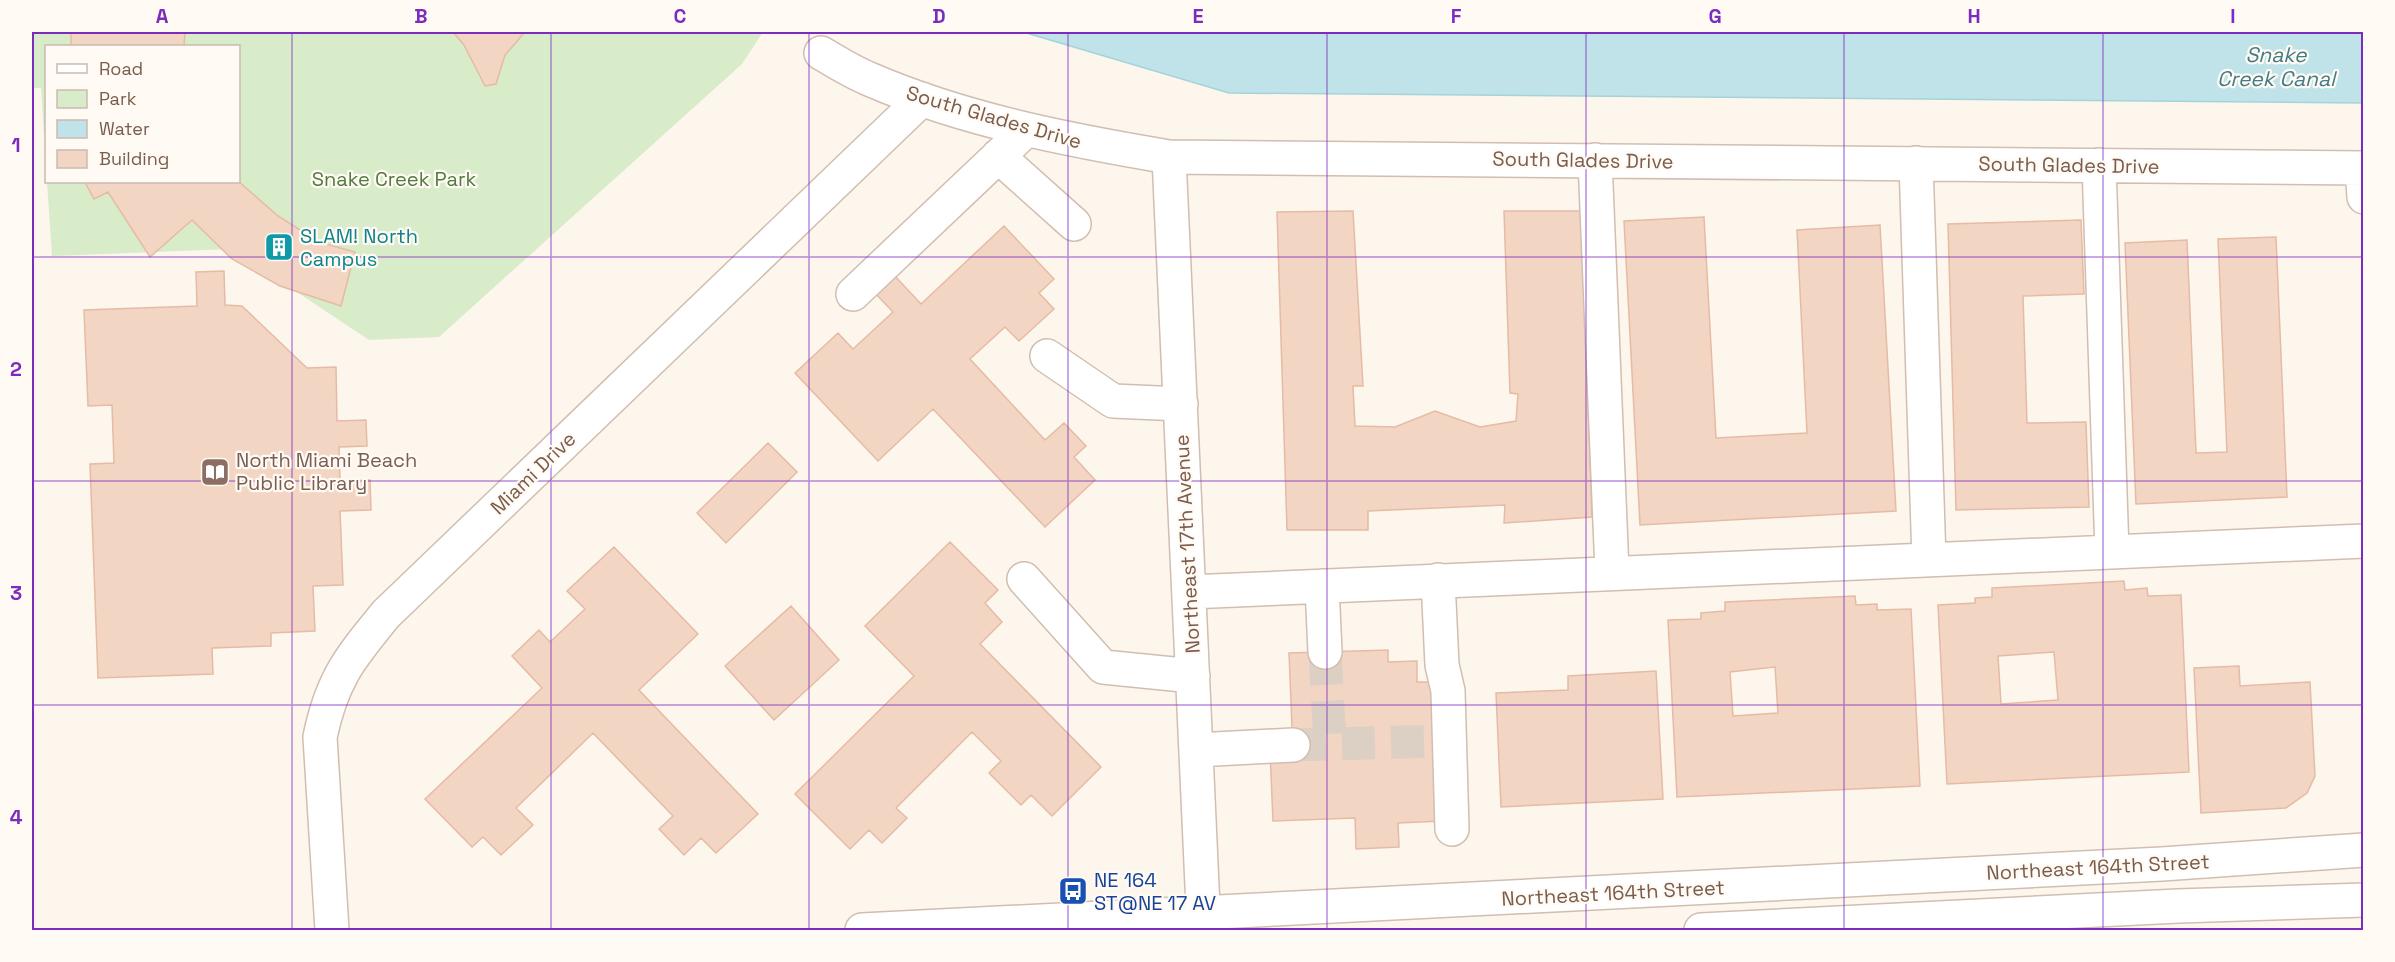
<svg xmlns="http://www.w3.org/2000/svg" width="2395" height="962" font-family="'Space Grotesk',sans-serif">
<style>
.green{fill:#d8ecc9}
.water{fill:#bfe3e8;stroke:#a5d3da;stroke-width:1.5}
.building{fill:#f3d5c3;stroke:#e6bba3;stroke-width:1.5;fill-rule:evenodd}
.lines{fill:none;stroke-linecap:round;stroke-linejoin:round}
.minor-tunnel{stroke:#dcd0c4;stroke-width:33;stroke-dasharray:33 16;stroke-linecap:butt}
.minor-casing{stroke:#d1beb0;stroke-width:36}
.minor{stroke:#fff;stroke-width:33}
.grid{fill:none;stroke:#7b2cbf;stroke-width:1.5;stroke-opacity:0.55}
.labels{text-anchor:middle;stroke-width:4.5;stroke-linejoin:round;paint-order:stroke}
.street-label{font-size:20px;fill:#7a5c4d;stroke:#fffaf3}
.park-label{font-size:20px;fill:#537a41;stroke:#fffaf3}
.culture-label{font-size:20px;fill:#0d838f;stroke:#fffaf3;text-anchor:start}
.education-label{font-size:20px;fill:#785e54;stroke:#fffaf3;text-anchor:start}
.transit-label{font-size:20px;fill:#164399;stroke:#fffaf3;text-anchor:start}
.water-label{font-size:21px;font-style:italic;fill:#437c86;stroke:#fffaf3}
.neatline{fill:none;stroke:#7b2cbf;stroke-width:2}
.grid-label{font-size:20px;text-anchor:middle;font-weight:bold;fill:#7b2cbf}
</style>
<rect width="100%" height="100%" fill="#fdf6ec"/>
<path class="green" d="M32,32H763L742,64L439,337L369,340L232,249L52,256L47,182H238V46H46V167L41,88H32Z"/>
<path class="water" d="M1023,32H2363V103L1229,93Z"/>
<path class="building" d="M71,32H185L184,46H71Z
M453,32H525L505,55L496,84L485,86L464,45Z
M238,181L278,216L319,242L355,252L341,306L280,286L232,259L192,220L150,257L108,192L94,199L85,182Z
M1353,211L1363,386H1353L1355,426L1395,427L1435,411L1480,427L1516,421L1518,394L1510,393L1504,211H1582L1592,517L1504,523L1505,505L1368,511V530H1287L1277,212Z
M1704,217L1716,438L1807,433L1797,230L1880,225L1896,511L1640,525L1624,221Z
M2081,220L2084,294L2023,296L2027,423L2086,422L2089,507L1956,510L1948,224Z
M1004,226L1054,279L1039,293L1054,309L1019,341L1005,327L970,359L1045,440L1064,423L1086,446L1074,457L1095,480L1045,527L933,409L878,461L795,373L838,333L853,349L893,312L874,292L893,274L921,304Z
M2276,237L2287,497L2136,504L2125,243L2187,240L2196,453L2227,452L2218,239Z
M224,271L225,305L242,306L307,368L336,367L337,421L366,420L367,446L339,447L340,481L370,480L371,510L340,511L343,585L313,586L315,631L271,633V646L212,648L213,674L98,678L90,464L114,463L112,405L88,406L84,310L197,306L196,272Z
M768,443L797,472L726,543L697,513Z
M950,542L998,590L985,603L1002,622L980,644L1101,767L1052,816L1031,795L1021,805L989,773L1001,761L972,732L896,808L907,818L882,843L869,830L850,849L795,794L914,676L865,626Z
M614,547L698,634L639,690L758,814L716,853L701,838L684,855L659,829L673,816L593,733L516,808L533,825L501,855L483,837L472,847L425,799L542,688L512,656L539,630L550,642L585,609L567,591Z
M2124,581L2125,590L2147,588L2148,596L2181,595L2189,772L1947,784L1938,605L1975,603V598L1992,597V588ZM2054,652L2058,700L2001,704L1998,656Z
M1855,596L1856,605L1877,604V610L1911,609L1920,786L1677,797L1668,620L1701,619V613L1725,611V602ZM1775,667L1778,713L1733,716L1730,672Z
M791,606L839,660L774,720L725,666Z
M1388,650V662L1417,661V682H1437L1442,821L1398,823L1399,847L1356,849L1355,818L1273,821L1270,752H1293L1289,653Z
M2239,666L2240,686L2310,682L2315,776L2307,793L2286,808L2201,813L2194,668Z
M1656,671L1663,799L1501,807L1496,693L1568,690V676Z"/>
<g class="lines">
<path class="minor-tunnel" d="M1325,652L1330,744
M1293,745L1439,741"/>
<g class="minor-casing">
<path id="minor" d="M821,53C836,62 852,72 869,79C964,120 1068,140 1169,157L2364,168
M998,156L1074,224
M1169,157L1204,930
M1595,160L1612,572
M1916,163L1929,560
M2099,165L2112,552
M2362,168L2364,197
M853,294L1026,130
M1047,356L1113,401L1181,404
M1024,579L1103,667L1193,676
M1438,580L1442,665L1448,691L1452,829
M1322,586L1325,652
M1189,592L2364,541
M1196,750L1293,745
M332,930L320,737C332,679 350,658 386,614L922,99
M862,930L2162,864L2364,850
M1701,930L2178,906L2364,900"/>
</g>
<use href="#minor" class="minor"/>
</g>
<path class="grid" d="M292,32V930M551,32V930M809,32V930M1068,32V930M1327,32V930M1586,32V930M1844,32V930M2103,32V930M32,257H2364M32,481H2364M32,705H2364"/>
<defs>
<g id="building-square" transform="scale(1.5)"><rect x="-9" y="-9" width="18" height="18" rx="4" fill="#0f9aa8" stroke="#fffaf3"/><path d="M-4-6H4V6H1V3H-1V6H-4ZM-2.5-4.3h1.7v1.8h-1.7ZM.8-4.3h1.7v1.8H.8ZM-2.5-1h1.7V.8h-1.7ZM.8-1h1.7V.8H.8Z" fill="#fff"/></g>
<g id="library-square" transform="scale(1.5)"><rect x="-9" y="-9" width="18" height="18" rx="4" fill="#8d6e63" stroke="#fffaf3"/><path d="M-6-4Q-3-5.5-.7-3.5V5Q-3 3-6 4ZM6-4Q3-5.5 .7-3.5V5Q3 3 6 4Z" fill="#fff"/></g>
<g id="bus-square" transform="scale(1.5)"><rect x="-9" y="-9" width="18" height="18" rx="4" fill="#1a4fb4" stroke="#fffaf3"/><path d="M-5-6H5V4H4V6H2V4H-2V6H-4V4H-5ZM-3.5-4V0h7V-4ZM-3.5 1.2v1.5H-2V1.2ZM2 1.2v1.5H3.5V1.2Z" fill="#fff"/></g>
</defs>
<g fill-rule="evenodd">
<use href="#building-square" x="279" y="247"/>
<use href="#library-square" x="215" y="472"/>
<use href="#bus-square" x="1073" y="891"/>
</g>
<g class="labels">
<g class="street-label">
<text transform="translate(994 117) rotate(16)" y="7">South Glades Drive</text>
<text transform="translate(1583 160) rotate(1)" y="7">South Glades Drive</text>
<text transform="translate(2069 165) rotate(1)" y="7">South Glades Drive</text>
<text transform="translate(533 473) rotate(-44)" y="7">Miami Drive</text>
<text transform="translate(1187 544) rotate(-93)" y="7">Northeast 17th Avenue</text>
<text transform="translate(2098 867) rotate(-3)" y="7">Northeast 164th Street</text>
<text transform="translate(1613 893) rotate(-3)" y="7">Northeast 164th Street</text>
</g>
<g class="park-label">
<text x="394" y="186">Snake Creek Park</text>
</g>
<g class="culture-label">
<text x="300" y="243">SLAM! North<tspan x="300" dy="23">Campus</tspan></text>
</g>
<g class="education-label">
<text x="236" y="467">North Miami Beach<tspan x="236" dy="23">Public Library</tspan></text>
</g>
<g class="transit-label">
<text x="1094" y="887">NE 164<tspan x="1094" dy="23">ST@NE 17 AV</tspan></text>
</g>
<g class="water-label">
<text x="2276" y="62">Snake<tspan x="2276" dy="24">Creek Canal</tspan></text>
</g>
</g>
<rect width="2395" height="962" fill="none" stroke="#fffaf3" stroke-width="66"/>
<rect x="45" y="45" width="195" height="138" fill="#fffaf3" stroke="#cabbb1" stroke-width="1.5"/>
<rect x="57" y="64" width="30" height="9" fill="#ffffff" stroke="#cabbb1" stroke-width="1.5"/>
<text x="99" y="75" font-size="18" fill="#7a5c4d">Road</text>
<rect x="57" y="90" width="30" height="18" fill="#d8ecc9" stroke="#cabbb1" stroke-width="1.5"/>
<text x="99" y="105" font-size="18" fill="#7a5c4d">Park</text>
<rect x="57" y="120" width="30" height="18" fill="#bfe3e8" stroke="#cabbb1" stroke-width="1.5"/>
<text x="99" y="135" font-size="18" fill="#7a5c4d">Water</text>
<rect x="57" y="150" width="30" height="18" fill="#f3d5c3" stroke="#cabbb1" stroke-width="1.5"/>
<text x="99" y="165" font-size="18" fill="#7a5c4d">Building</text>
<rect x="33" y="33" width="2329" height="896" class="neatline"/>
<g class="grid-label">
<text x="162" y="23">A</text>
<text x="421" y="23">B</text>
<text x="680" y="23">C</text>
<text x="939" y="23">D</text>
<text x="1198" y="23">E</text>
<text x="1456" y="23">F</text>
<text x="1715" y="23">G</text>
<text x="1974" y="23">H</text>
<text x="2233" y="23">I</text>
<text x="16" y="152">1</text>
<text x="16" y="376">2</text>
<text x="16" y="600">3</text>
<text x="16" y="824">4</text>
</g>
</svg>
